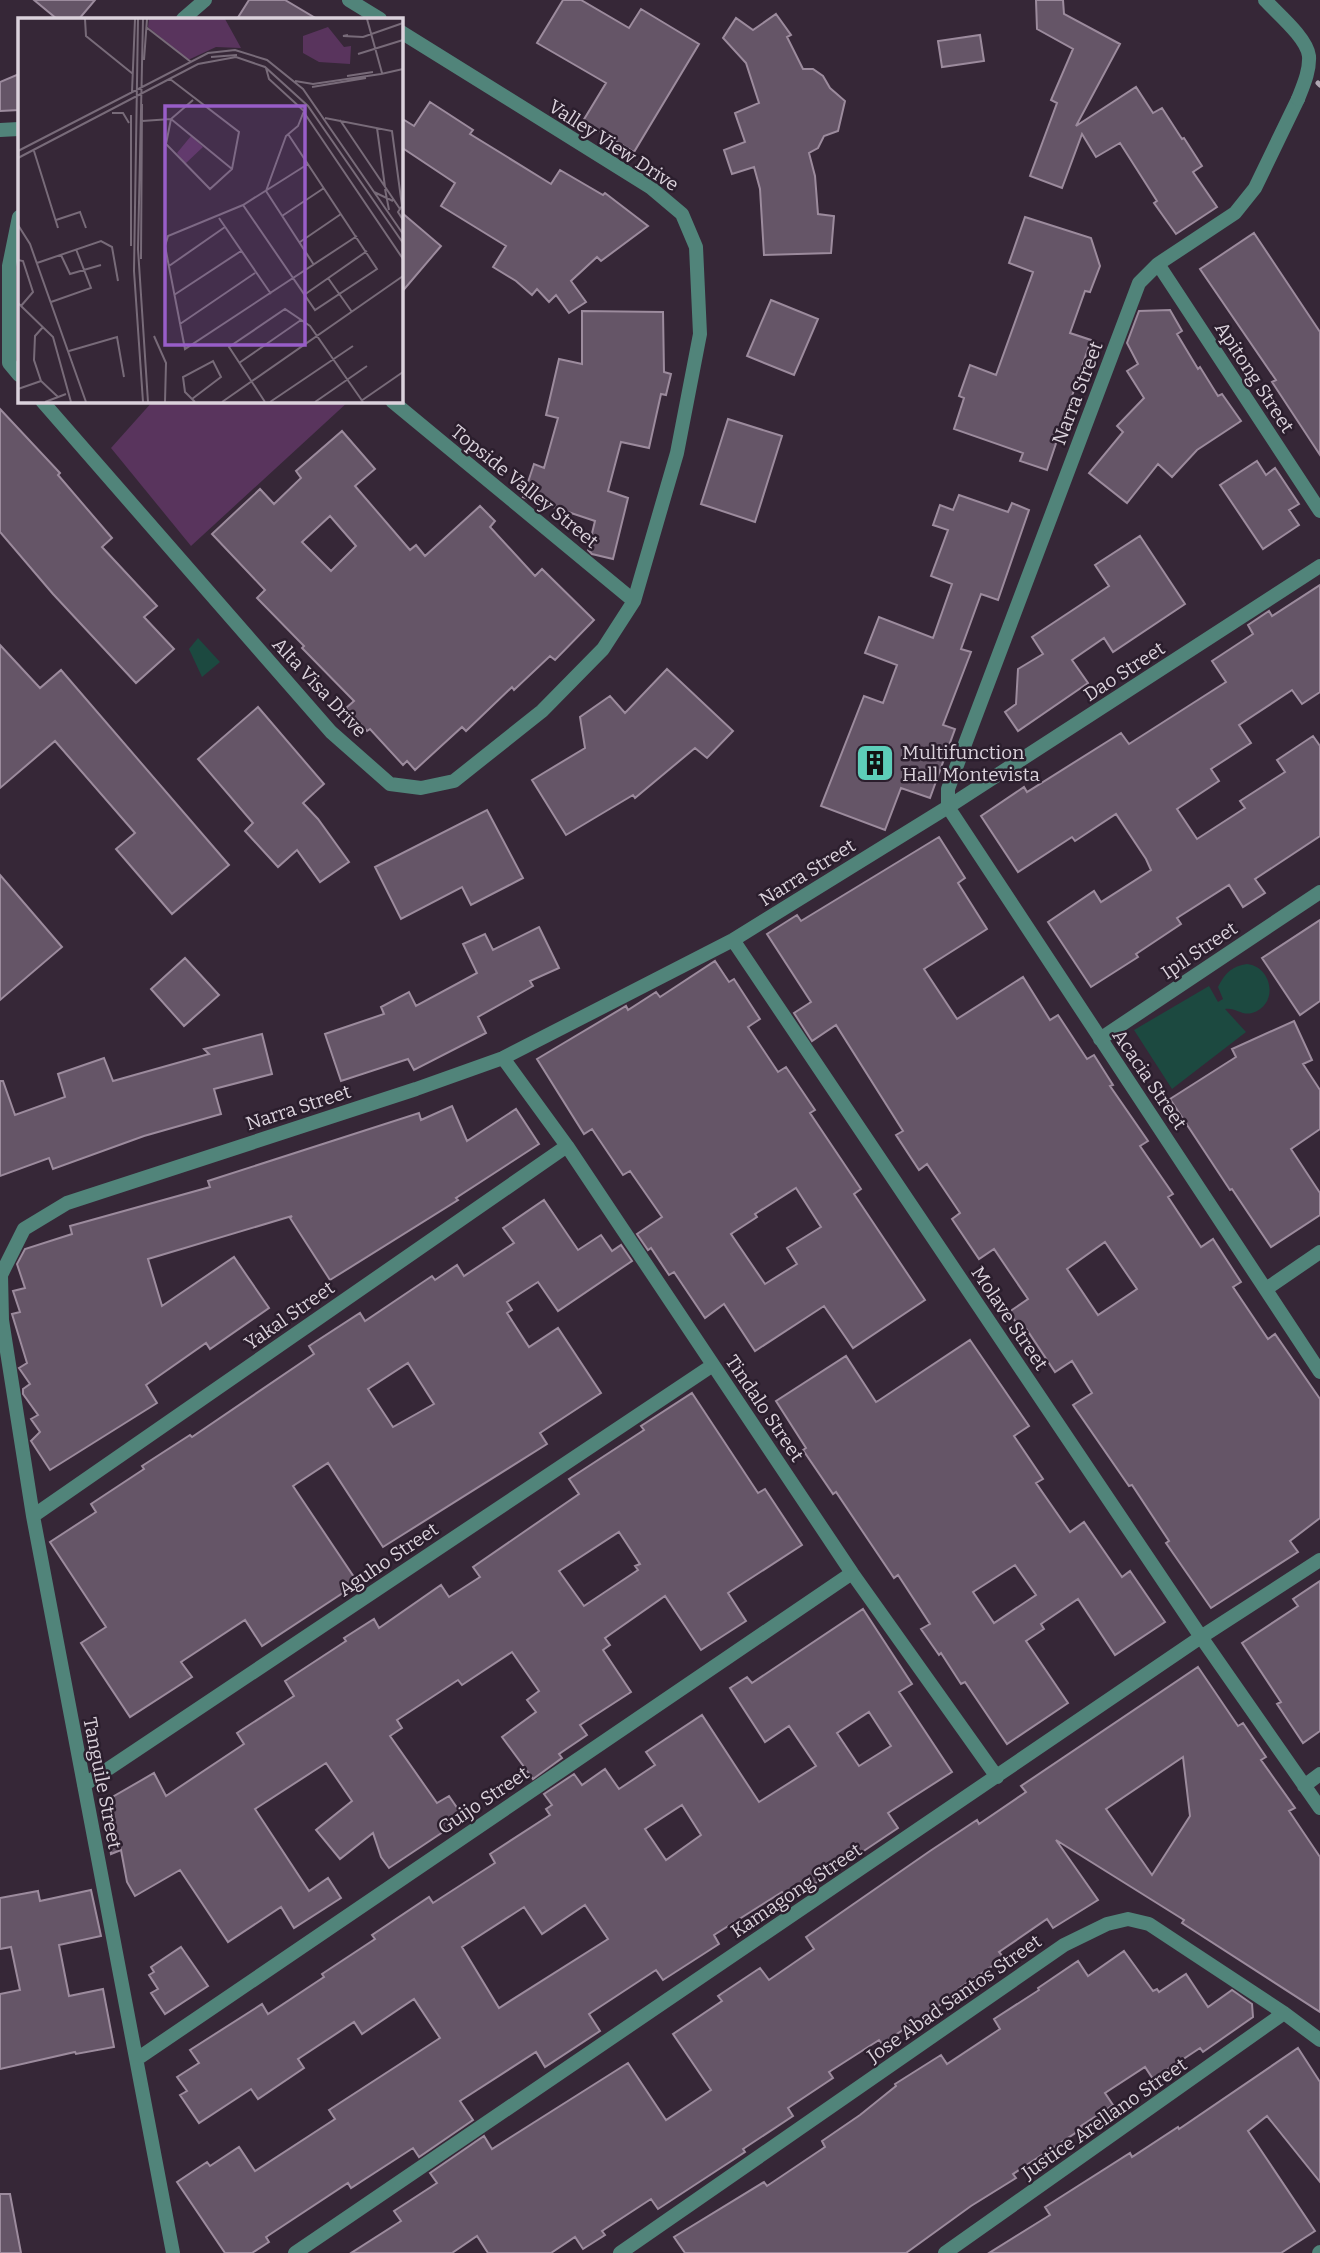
<svg xmlns="http://www.w3.org/2000/svg" width="1320" height="2253" font-family="Bitter,serif">
<style>
.green{fill:#59345d}
.water{fill:#1c4940}
.building{fill:#655567;stroke:#9c8b9d;stroke-width:2;fill-rule:evenodd}
.lines{fill:none;stroke-linecap:round;stroke-linejoin:round}
.minor{stroke:#51847a;stroke-width:14}
.tertiary{stroke:#51847a;stroke-width:14}
.rail{stroke:#b1a6b2;stroke-width:5}
.minor-bridge{stroke:#51847a;stroke-width:14}
.labels{text-anchor:middle;stroke-width:5;stroke-linejoin:round;paint-order:stroke}
.street-label{font-size:19px;fill:#dbd2dc;stroke:#2b1e2d}
.poi-label{font-size:19px;fill:#dbd2dc;stroke:#2b1e2d;text-anchor:start}
.inset-road{fill:none;stroke:#786b79;stroke-width:2}
.view{fill:#985ec8;fill-opacity:0.15;stroke:#985ec8;stroke-width:3.5}
.inset-edge{fill:none;stroke:#dbd2dc;stroke-width:3.5}
</style>
<rect width="100%" height="100%" fill="#362737"/>
<path class="green" d="M153,401H349L191,546L111,448Z"/>
<path class="water" d="M198,638L220,662L202,677L189,649Z
M1247,964C1273,967 1279,1005 1252,1013C1242,1016 1235,1007 1225,1009L1246,1032L1172,1089L1134,1030L1209,986L1218,1002L1223,999L1218,987C1225,973 1232,966 1247,964Z"/>
<path class="building" d="M34,0H95L79,19H57Z
M249,0H285L317,19H237Z
M563,0H581L629,28L641,9L699,44L634,152L583,121L606,83L537,43Z
M1036,0H1063L1064,14L1120,44L1076,126L1136,87L1153,113L1162,108L1182,139L1184,138L1202,166L1193,172L1217,207L1176,234L1154,203L1157,201L1120,143L1096,157L1082,134L1062,188L1030,176L1057,103L1051,100L1073,49L1037,29Z
M776,14L791,35L787,37L803,69H813L823,76L830,88L845,101L838,131L824,136L818,148L809,153L815,176L818,214L834,216L831,253L764,255L760,189L754,167L732,174L724,150L745,142L735,113L759,103L746,63L723,38L736,18L753,30Z
M980,35L984,61L942,67L938,41Z
M19,74V110L0,111V82Z
M430,102L473,130L470,134L551,184L560,170L603,195L605,193L648,226L601,261L597,257L571,281L586,302L569,313L556,295L549,302L537,289L532,295L516,281L493,267L506,246L441,206L455,183L401,147V118L414,126Z
M401,212L441,246L401,293Z
M1025,217L1091,238L1100,266L1090,292L1085,291L1070,333L1091,340L1047,470L1020,461L1023,453L954,429L964,398L959,396L970,365L996,375L1033,272L1009,263Z
M1254,233L1320,332V455L1272,382L1276,380L1200,269Z
M771,300L818,319L794,375L747,356Z
M1170,310L1182,331L1177,334L1198,369L1200,367L1218,396L1222,394L1241,421L1197,450L1172,477L1158,464L1127,503L1089,473L1123,432L1117,426L1144,398L1127,371L1138,364L1127,343L1139,311Z
M582,311L663,312L664,372L671,374L666,395L661,394L649,448L621,442L608,491L628,498L613,559L592,554L588,550L595,521L523,497L534,464L544,468L558,418L546,415L559,359L582,364Z
M0,409L60,473L58,475L112,538L102,547L157,606L144,617L174,649L136,683L53,594L0,532Z
M728,419L782,436L755,522L701,504Z
M342,431L375,469L355,486L410,550L416,545L425,556L480,506L495,521L490,527L535,576L542,569L594,620L555,660L550,656L514,690L512,687L466,731L462,727L415,770L407,761L403,765L370,729L367,731L346,708L354,701L302,648L304,646L257,598L265,590L212,534L260,489L274,504L301,478L296,471ZM330,516L356,546L331,571L302,542Z
M1257,461L1266,475L1275,468L1299,504L1289,510L1299,525L1263,549L1220,485Z
M959,495L1008,512L1012,503L1029,510L998,600L981,594L961,649L971,652L943,725L955,729L930,798L901,788L885,830L821,806L864,696L883,703L897,665L865,653L879,617L933,638L952,584L931,576L948,530L933,525L940,505L953,510Z
M1140,536L1185,604L1113,652L1104,638L1072,660L1088,683L1018,731L1005,712L1016,704L1018,669L1043,654L1032,637L1109,586L1095,565Z
M1320,585V692L1302,704L1292,690L1239,725L1251,743L1211,769L1219,781L1177,809L1197,839L1245,808L1240,801L1285,772L1277,760L1313,736L1320,746V836L1255,879L1265,893L1243,907L1229,885L1177,918L1181,924L1136,954L1138,957L1091,987L1048,922L1094,891L1101,902L1151,870L1146,859L1116,814L1075,841L1072,837L1018,872L981,816L1024,787L1027,792L1121,733L1129,744L1226,682L1212,661L1253,634L1248,625L1269,611L1272,616Z
M0,645L40,688L61,670L229,865L172,914L116,849L135,833L55,741L0,788Z
M667,669L733,731L707,758L695,748L635,798L633,795L566,835L532,780L585,748L580,717L610,696L625,713Z
M258,707L324,784L303,803L318,819L349,862L320,882L297,850L278,867L245,831L253,823L198,759Z
M487,810L523,878L471,905L462,887L401,919L375,867Z
M939,837L965,878L958,883L987,929L924,969L957,1019L1023,977L1050,1020L1058,1015L1087,1059L1094,1055L1113,1085L1110,1086L1148,1141L1140,1146L1173,1194L1168,1197L1201,1247L1213,1239L1241,1282L1233,1287L1268,1339L1275,1334L1320,1399V1518L1290,1541L1298,1552L1211,1608L1166,1543L1169,1541L1132,1485L1129,1486L1073,1405L1092,1393L1072,1361L1055,1372L1027,1330L1023,1333L1009,1312L1028,1299L994,1249L979,1259L952,1219L960,1213L927,1164L919,1170L896,1135L903,1131L836,1025L812,1041L794,1013L811,1002L767,934L797,915L801,921ZM1105,1242L1137,1289L1098,1315L1067,1269Z
M0,875L62,947L0,1000Z
M1320,920V1001L1300,1015L1262,958Z
M539,927L559,968L530,981L533,986L478,1017L486,1033L414,1070L408,1059L341,1081L325,1034L384,1014L381,1007L409,992L416,1006L477,973L463,944L485,934L493,950Z
M185,958L219,995L184,1026L151,989Z
M715,961L729,982L734,979L760,1019L748,1027L778,1072L786,1067L815,1110L810,1113L861,1189L854,1194L925,1300L853,1348L824,1306L755,1351L724,1304L705,1318L674,1272L669,1275L651,1248L648,1250L637,1234L662,1217L630,1171L623,1175L592,1129L584,1134L537,1059L626,1006L628,1010L656,992L660,997ZM796,1188L821,1227L787,1248L797,1264L765,1284L731,1234L757,1217L755,1214Z
M1294,1021L1312,1060L1303,1064L1320,1090V1129L1291,1149L1320,1193V1215L1271,1247L1232,1189L1230,1190L1170,1099L1236,1057L1232,1049Z
M262,1034L272,1074L214,1089L221,1114L144,1136L53,1169L49,1158L0,1176V1081H3L15,1115L65,1097L58,1074L104,1058L113,1081L209,1054L204,1049Z
M452,1106L467,1141L516,1109L539,1144L456,1198L458,1200L330,1280L290,1218L292,1216L148,1259L162,1306L234,1257L269,1308L210,1349L206,1343L146,1385L157,1403L50,1470L31,1441L40,1432L31,1419L38,1415L23,1394V1389L30,1384L19,1368L27,1363L12,1314L20,1312L13,1291L25,1288L17,1264L25,1249L72,1234L70,1226L210,1187L208,1181L419,1113L421,1120Z
M544,1200L578,1250L601,1235L612,1251L621,1245L632,1261L558,1311L538,1282L507,1302L512,1310L507,1313L529,1347L558,1328L601,1393L540,1433L547,1444L383,1547L328,1463L293,1486L358,1583L262,1646L245,1620L181,1662L192,1677L130,1717L81,1643L106,1627L50,1542L96,1512L91,1504L144,1469L142,1466L190,1435L192,1437L314,1354L309,1346L360,1313L365,1321L432,1276L435,1280L457,1265L464,1276L514,1243L503,1228ZM408,1363L434,1404L393,1427L368,1389Z
M970,1340L1029,1426L1014,1436L1043,1479L1036,1483L1070,1532L1084,1522L1122,1577L1130,1571L1165,1622L1115,1655L1078,1599L1041,1624L1044,1629L1026,1641L1068,1703L1007,1744L965,1682L961,1684L941,1653L939,1655L921,1629L930,1624L898,1575L894,1578L836,1492L833,1494L803,1450L806,1448L776,1401L846,1356L876,1402L878,1401ZM1015,1565L1036,1595L994,1623L973,1592Z
M692,1393L758,1493L765,1489L802,1545L728,1593L746,1621L701,1650L665,1596L605,1638L610,1645L603,1650L631,1692L580,1725L587,1735L559,1754L562,1758L533,1779L502,1737L536,1712L527,1700L539,1691L512,1652L462,1685L458,1680L397,1720L402,1728L390,1736L437,1803L449,1796L464,1818L389,1868L381,1857L373,1833L340,1859L316,1830L352,1801L326,1763L255,1809L309,1891L328,1878L341,1898L294,1928L281,1907L228,1942L180,1870L135,1896L127,1882L121,1850L111,1854L102,1803L154,1773L166,1796L244,1744L237,1733L294,1696L285,1681L346,1641L344,1638L374,1619L379,1628L441,1585L449,1597L480,1577L473,1567L579,1494L569,1479L644,1430L641,1426ZM619,1532L640,1564L635,1566L638,1570L584,1606L559,1571Z
M1320,1581V1731L1303,1743L1277,1704L1281,1702L1242,1643L1298,1606L1293,1599Z
M863,1609L912,1684L899,1692L952,1772L888,1813L898,1828L789,1901L782,1892L714,1935L719,1944L663,1980L656,1970L589,2014L600,2031L545,2067L536,2052L460,2101L473,2120L419,2157L413,2148L351,2188L348,2183L266,2237L269,2242L252,2253H225L177,2182L207,2162L210,2166L239,2147L255,2171L335,2119L329,2110L440,2038L414,1999L362,2034L354,2022L298,2059L304,2068L258,2099L251,2089L199,2123L180,2095L187,2091L177,2077L199,2063L190,2050L262,2004L268,2014L324,1977L322,1974L375,1939L372,1935L429,1897L433,1903L495,1863L490,1854L550,1815L546,1809L552,1805L544,1794L574,1774L582,1785L605,1769L619,1789L655,1765L646,1752L702,1715L759,1802L816,1766L789,1726L765,1742L730,1688L747,1677L752,1683ZM869,1712L891,1746L859,1766L837,1733ZM682,1805L701,1835L666,1860L645,1829ZM585,1905L608,1939L499,2008L462,1947L524,1907L542,1934Z
M1198,1667L1238,1726L1243,1723L1266,1757L1261,1760L1295,1808L1289,1811L1320,1857V2012L1182,1923L1184,1920L1056,1840L1098,1900L1053,1928L1047,1919L999,1952L1004,1958L960,1988L962,1990L882,2044L879,2040L829,2072L833,2078L788,2108L793,2116L743,2149L745,2152L658,2209L651,2199L602,2231L605,2235L583,2249L575,2237L551,2253H488L477,2236L452,2253H351L401,2221L394,2211L437,2183L430,2173L484,2136L492,2149L628,2063L666,2120L711,2090L673,2034L722,2001L718,1996L760,1968L769,1980L814,1949L806,1937L930,1851L977,1820L979,1824L1026,1792L1021,1786ZM1183,1757L1190,1816L1152,1875L1106,1809Z
M91,1890L101,1936L59,1945L69,1996L103,1989L114,2047L76,2054L75,2052L0,2069V1994L20,1990L11,1947L0,1949V1898L38,1891L40,1901Z
M181,1947L208,1986L165,2014L151,1993L158,1989L149,1975L154,1972L151,1967Z
M1124,1951L1153,1991L1157,1989L1159,1992L1186,1974L1208,2007L1232,1990L1252,2004L1253,2017L1203,2052L1200,2048L1153,2079L1145,2067L1105,2093L1113,2105L1081,2126L1083,2128L1013,2174L1016,2178L971,2206L906,2253H685L674,2237L764,2182L767,2186L825,2147L822,2141L860,2115L896,2086L895,2084L941,2055L947,2064L1000,2029L994,2019L1039,1990L1038,1988L1078,1961L1088,1976Z
M1298,2048L1320,2082V2182L1267,2116L1248,2131L1315,2231L1281,2253H989L1050,2215L1045,2207L1130,2153L1132,2157L1178,2127L1179,2129Z
M0,2194H10L21,2253H0Z"/>
<g class="lines">
<path class="minor" d="M349,0L380,19
M183,19L205,0
M0,130L19,129
M19,217L9,266V363L19,375
M1158,264L1320,511
M42,401L331,732L390,784L421,788L454,781L542,711L603,649L634,601L677,453L700,334L696,247L682,214L650,187L401,32
M392,401L634,601
M948,807V789L1139,283L1158,264L1235,213L1255,188L1298,99
M948,807L1320,1372
M733,940L1201,1637L1320,1808
M1100,1039L1320,892
M503,1058L567,1146L852,1573L997,1777
M1266,1289L1320,1252
M33,1516L567,1146
M84,1785L713,1365
M1304,1786L1320,1774
M137,2059L852,1573
M173,2253L33,1516L2,1320L1,1275L24,1229L67,1203L416,1089L503,1058L733,940L948,807L1320,566
M295,2253L1201,1637L1320,1560
M620,2253L1064,1945L1107,1924L1128,1919L1149,1924L1284,2013L1320,2040
M945,2253L1284,2013"/>
<path class="tertiary" d="M1319,2253L1320,2252"/>
<path class="rail" d="M1318,83L1320,85"/>
<path class="minor-bridge" d="M1265,0C1278,14 1307,38 1309,56C1310,71 1303,86 1298,99"/>
</g>
<defs>
<g id="building-square" transform="scale(2.0125)"><rect x="-9" y="-9" width="18" height="18" rx="4" fill="#5dceb9" stroke="#2b1e2d"/><path d="M-4-6H4V6H1V3H-1V6H-4ZM-2.5-4.3h1.7v1.8h-1.7ZM.8-4.3h1.7v1.8H.8ZM-2.5-1h1.7V.8h-1.7ZM.8-1h1.7V.8H.8Z" fill="#111"/></g>
</defs>
<g fill-rule="evenodd">
<use href="#building-square" x="875" y="763"/>
</g>
<g class="labels">
<g class="street-label">
<text transform="translate(614 145) rotate(33)" y="7">Valley View Drive</text>
<text transform="translate(1255 377) rotate(57)" y="7">Apitong Street</text>
<text transform="translate(1077 393) rotate(-69)" y="7">Narra Street</text>
<text transform="translate(525 486) rotate(39)" y="7">Topside Valley Street</text>
<text transform="translate(1124 671) rotate(-33)" y="7">Dao Street</text>
<text transform="translate(320 687) rotate(47)" y="7">Alta Visa Drive</text>
<text transform="translate(807 872) rotate(-32)" y="7">Narra Street</text>
<text transform="translate(1199 950) rotate(-34)" y="7">Ipil Street</text>
<text transform="translate(1150 1079) rotate(56)" y="7">Acacia Street</text>
<text transform="translate(298 1107) rotate(-18)" y="7">Narra Street</text>
<text transform="translate(289 1315) rotate(-35)" y="7">Yakal Street</text>
<text transform="translate(1010 1318) rotate(56)" y="7">Molave Street</text>
<text transform="translate(765 1408) rotate(56)" y="7">Tindalo Street</text>
<text transform="translate(388 1559) rotate(-34)" y="7">Aguho Street</text>
<text transform="translate(103 1783) rotate(79)" y="7">Tanguile Street</text>
<text transform="translate(483 1800) rotate(-34)" y="7">Guijo Street</text>
<text transform="translate(796 1890) rotate(-34)" y="7">Kamagong Street</text>
<text transform="translate(954 1998) rotate(-35)" y="7">Jose Abad Santos Street</text>
<text transform="translate(1104 2118) rotate(-35)" y="7">Justice Arellano Street</text>
</g>
<g class="poi-label">
<text x="902" y="759">Multifunction<tspan x="902" dy="22">Hall Montevista</tspan></text>
</g>
</g>
<g transform="translate(18 18)">
<rect width="385" height="385" fill="#362737"/>
<path d="M131,1H207L223,30L198,29L170,42L130,9ZM310,9L326,29L333,28L332,46L301,44L285,35V18ZM173,118L185,129L167,146L159,135Z" fill="#59345d"/>
<path class="inset-road" d="M67,1L68,18L115,56M120,1L116,253L125,384M125,1L120,231L130,384M349,1L364,55M128,9L173,44M330,17L325,18L345,19L385,5M340,36L385,22M193,39L219,37M126,42L129,1M248,50L251,61L286,93L280,108L268,118L248,173M363,56L385,51M329,58L355,54M152,61L221,114L214,151L192,171L148,126L153,101L175,82M277,63L295,66L363,56M294,69L348,60M114,74L117,1M94,95H105L111,105M287,96L385,241M307,100L374,113L384,188L380,194L385,202M322,102L382,191M124,103L153,101L214,151M359,110L367,169M0,133L190,35L217,32L249,42L285,71L385,216M16,133L40,210M0,140L180,46L218,39L247,49L290,88L385,225M290,146L225,187L150,218L147,228L167,331L339,218M367,171L371,192M248,173L296,247M356,174L375,183M225,187L297,292L359,251L270,116M264,198L306,170M201,200L253,276M38,202L62,194L68,210M0,207L12,226L68,384M282,224L323,196M113,228V97M43,237L52,256L83,247M123,241L124,86M0,242L5,243L15,274L3,288M19,245L83,223L94,229L100,263M151,248L207,209M310,260L334,294M156,277L223,233M286,277L349,233M33,284L73,270L58,231M0,285L35,319L53,384M162,306L237,255M25,309L17,318L16,342L23,363L40,379M136,318L148,345L147,384M51,333L99,319L106,359M221,345L283,302M0,371L23,363M174,381L203,359L195,343L165,359L167,374L177,384M343,383L385,354M27,384L48,376M204,384L385,258M247,384L211,329L267,291L292,308L345,384M252,384L335,328M297,384L349,348"/>
<path class="view" d="M147,88H287V327H147Z"/>
<rect width="385" height="385" class="inset-edge"/>
</g>
</svg>
